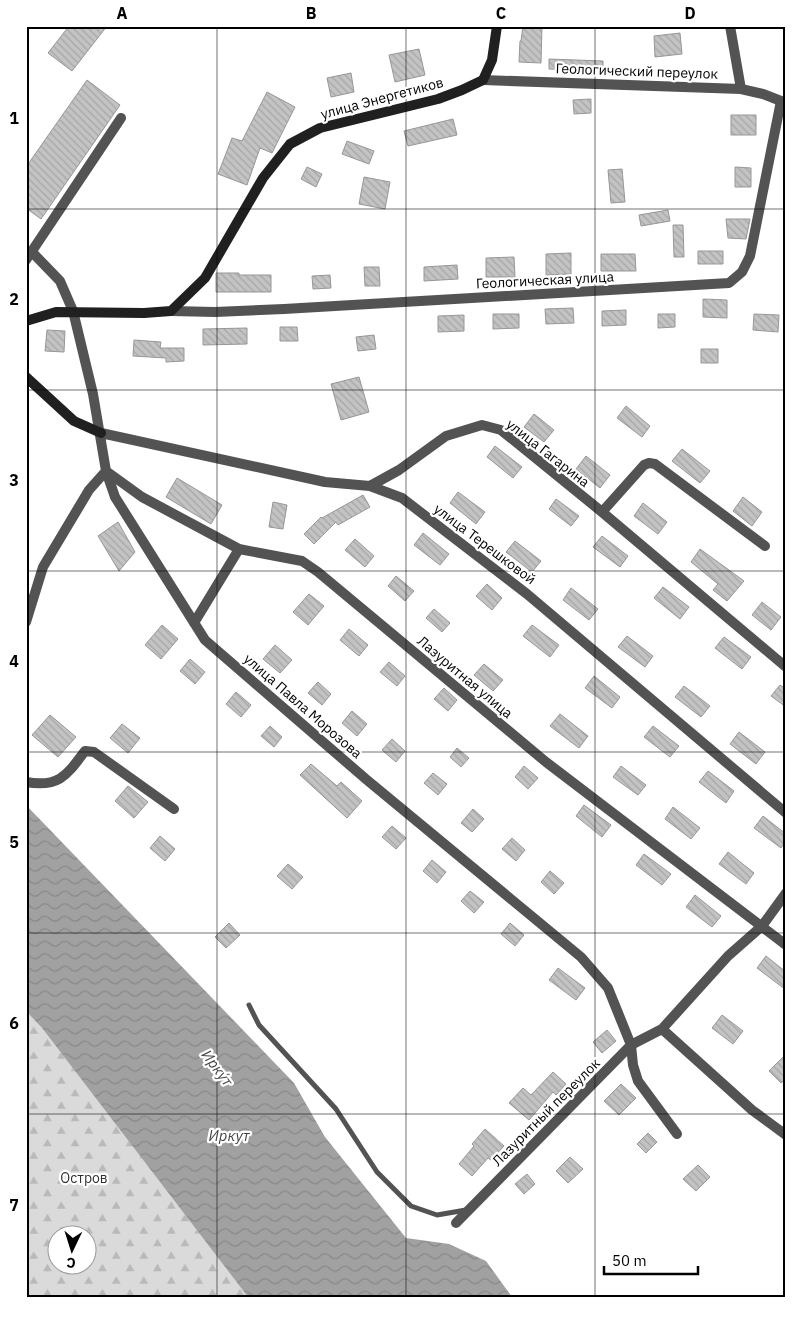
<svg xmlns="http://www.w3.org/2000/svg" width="812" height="1323" font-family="'IBM Plex Sans',sans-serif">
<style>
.forest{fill:url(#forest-firs);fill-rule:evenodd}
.water{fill:url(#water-waves)}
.building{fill:url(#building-back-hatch);stroke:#979797}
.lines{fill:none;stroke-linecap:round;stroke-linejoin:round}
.lane{stroke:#535353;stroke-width:5}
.street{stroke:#535353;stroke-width:10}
.secondary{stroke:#202020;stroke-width:10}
.grid{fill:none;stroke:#000;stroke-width:1;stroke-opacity:0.55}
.labels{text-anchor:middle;stroke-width:4.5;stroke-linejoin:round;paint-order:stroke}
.street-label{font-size:14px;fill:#000;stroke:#fff}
.park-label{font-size:14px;fill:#313131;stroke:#fff}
.water-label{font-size:15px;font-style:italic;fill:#424242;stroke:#fff}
.neatline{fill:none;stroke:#000;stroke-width:2}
.grid-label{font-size:16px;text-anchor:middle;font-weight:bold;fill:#000}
</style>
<defs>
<pattern id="forest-firs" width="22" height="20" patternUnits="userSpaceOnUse" patternTransform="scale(1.25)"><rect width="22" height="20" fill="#dadada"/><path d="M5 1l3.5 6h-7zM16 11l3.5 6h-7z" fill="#b9b9b9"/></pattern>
<pattern id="water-waves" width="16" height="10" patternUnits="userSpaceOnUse" patternTransform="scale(1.25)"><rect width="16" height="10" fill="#a1a1a1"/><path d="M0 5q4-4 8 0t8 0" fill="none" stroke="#898989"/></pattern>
<pattern id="building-back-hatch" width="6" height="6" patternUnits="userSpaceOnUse" patternTransform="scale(1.25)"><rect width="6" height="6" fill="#c3c3c3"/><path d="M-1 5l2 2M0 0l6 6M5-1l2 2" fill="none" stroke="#a6a6a6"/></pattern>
</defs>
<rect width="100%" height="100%" fill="#fff"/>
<path class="forest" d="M26,1011L42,1028L248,1297H26ZM58,1236H88V1266H58Z"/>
<path class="water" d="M26,805L294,1083L325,1137L406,1238L449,1244L486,1261L512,1297H248L42,1028L26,1011Z"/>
<path class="building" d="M69,26H107L72,71L48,53Z
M523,26H542L541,63L519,62L520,41H521Z
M680,33L682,54L655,57L654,36Z
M419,49L425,75L395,82L389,55Z
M549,59L603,61V71L549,69Z
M351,73L354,92L331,97L327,78Z
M87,80L120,105L41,219L26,208V167Z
M267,92L295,107L272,153L260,148L247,185L218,174L232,138L242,141Z
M591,99V113L574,114L573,100Z
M731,115H756V135H731Z
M453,119L457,135L408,146L404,131Z
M347,141L374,151L369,164L342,154Z
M307,167L322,174L316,187L301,179Z
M735,167L751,168V187H735Z
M622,169L625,202L611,203L608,170Z
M364,177L390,182L385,209L359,204Z
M668,210L670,221L641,226L639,215Z
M726,219H750L746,239L728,238Z
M673,225H683L684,257H674Z
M698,251H723V264H698Z
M571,253V274L546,275V254Z
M601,254H635L636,271H601Z
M514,257L515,277H486V258Z
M457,265L458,279L424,281V267Z
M364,267H379L380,286H365Z
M216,273H239V275H271V292H216Z
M330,275L331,288L313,289L312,276Z
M703,299L727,300V318L703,317Z
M573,308L574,323L546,324L545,309Z
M626,310V325L602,326V311Z
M493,314H519V328L493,329Z
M658,314H675V327L658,328Z
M754,314L779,315L778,332L753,330Z
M464,315V331L438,332V316Z
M280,327H297L298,341H280Z
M247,328V344L203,345V329Z
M47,330L65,331L64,352L45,351Z
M374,335L376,349L358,351L356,337Z
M134,340L161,342L160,348H184V361L166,362V358L133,356Z
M701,349H718V363H701Z
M359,377L369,412L341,420L331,384Z
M626,406L650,426L642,437L617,418Z
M534,414L554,430L544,442L524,427Z
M495,446L522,467L513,478L487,457Z
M682,449L710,471L700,483L672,461Z
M586,456L610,475L600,488L576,469Z
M177,478L222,505L211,524L166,497Z
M458,492L485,512L476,524L450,503Z
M363,495L370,507L338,525L336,522L314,544L304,534L321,517L322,518Z
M743,497L762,512L752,526L733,511Z
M556,499L579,516L571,526L549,509Z
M273,502L287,505L283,529L269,527Z
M643,503L667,522L658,534L634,516Z
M118,522L135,552L119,571L98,536Z
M423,533L449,554L440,565L414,545Z
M602,536L628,556L620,567L593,547Z
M355,539L374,556L365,567L345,550Z
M515,541L541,561L532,572L506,552Z
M700,549L744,581L727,601L713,590L718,584L691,562Z
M396,576L414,591L405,601L388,586Z
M487,584L502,598L492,610L476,596Z
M663,587L689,607L680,619L654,598Z
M571,588L598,609L589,620L563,600Z
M309,594L324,606L308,625L293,612Z
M762,602L781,617L771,630L752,615Z
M434,609L450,623L442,632L426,618Z
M162,625L178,639L161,659L145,645Z
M532,625L559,645L550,657L523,636Z
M349,629L368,645L359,656L340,640Z
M627,636L653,656L645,667L618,647Z
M724,637L751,657L742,669L715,648Z
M275,645L292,660L280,673L263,659Z
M190,659L205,672L195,684L180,671Z
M389,662L405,676L397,686L380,672Z
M484,664L503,680L493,691L474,675Z
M594,676L620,697L612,708L585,688Z
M318,682L331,694L322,705L308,693Z
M780,685L786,689V707L771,696Z
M684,686L710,706L701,717L675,697Z
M444,688L457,700L448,711L434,699Z
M236,692L251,705L241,717L226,704Z
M352,711L367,724L357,736L342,723Z
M560,714L588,736L579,748L550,726Z
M50,715L76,737L58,757L32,735Z
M122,724L140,738L128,753L110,738Z
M270,726L282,737L274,747L261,736Z
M653,726L679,746L670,757L644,737Z
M739,732L765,752L756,764L730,744Z
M392,739L405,751L396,762L382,750Z
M457,748L469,758L461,767L450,757Z
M311,764L337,786L341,782L362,801L347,818L300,775Z
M524,766L538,778L528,789L515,777Z
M621,766L646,785L638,795L613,777Z
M708,771L734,791L726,803L699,782Z
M433,773L447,784L438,795L424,783Z
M128,786L148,802L134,818L115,801Z
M584,805L611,825L602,837L576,816Z
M673,807L700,828L691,839L665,819Z
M473,809L484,819L472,832L461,823Z
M763,816L786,834V841L781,848L754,828Z
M392,826L406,838L396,849L382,837Z
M160,836L175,849L165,861L150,848Z
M512,838L525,850L516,861L502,849Z
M728,852L754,873L746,884L719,864Z
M644,854L671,874L662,885L636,865Z
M432,860L446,872L437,883L423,871Z
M288,864L303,877L292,889L277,876Z
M550,871L564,883L554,894L541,882Z
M470,891L484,902L474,913L461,901Z
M695,895L721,916L712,927L686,907Z
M229,923L240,935L226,948L215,937Z
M510,923L524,935L515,946L501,934Z
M766,956L786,972V990L757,968Z
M558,968L585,988L576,1000L549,980Z
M722,1015L743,1031L733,1044L712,1028Z
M607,1030L616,1041L602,1053L593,1042Z
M786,1054V1079L781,1083L769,1071Z
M553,1072L566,1084L556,1095L553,1092L529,1120L509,1103L523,1088L531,1095Z
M621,1084L636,1098L619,1115L604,1101Z
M485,1129L504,1146L491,1160L488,1158L472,1176L459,1164L474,1146L472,1144Z
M648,1133L657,1142L646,1153L637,1144Z
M570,1157L583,1169L568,1183L556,1171Z
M698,1165L710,1177L696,1191L683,1179Z
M527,1174L535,1184L524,1194L515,1184Z"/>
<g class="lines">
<path class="lane" d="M249,1005L259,1025L336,1109L377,1172L411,1206L437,1215L466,1210"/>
<path class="street" d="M730,26L741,89
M483,80L741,89L763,94L781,101
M32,252L60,281L73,311L93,394L106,471L115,497L205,640L367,780L581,957L608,988L631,1045L633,1065L638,1081L677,1134
M26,260L121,118
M171,311L215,312L284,309L729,283L742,272L750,256L781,101
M101,433L325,482L370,486L402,498L527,594L786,813
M370,486L399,470L446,436L482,425L501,430L602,512L786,667
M602,512L644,465L649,463L655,464L765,546
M26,622L43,567L89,490L106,471L142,497L239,549L302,561L318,572L546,762L786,945
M194,623L239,549
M26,782C59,788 67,775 85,751L94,752L174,809
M662,1029L752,1110L786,1135
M456,1223L631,1045L662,1029L728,956L762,926L786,893"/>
<path class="secondary" d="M26,321L56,312L144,313L171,311L205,278L263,178L290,144L320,128L438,99L462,90L483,80L492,60L497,26
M26,377L74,421L101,433"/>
</g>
<path class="grid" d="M217,26V1297M406,26V1297M595,26V1297M26,209H786M26,390H786M26,571H786M26,752H786M26,933H786M26,1114H786"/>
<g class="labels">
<g class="street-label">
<text transform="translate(637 71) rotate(2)" y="5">Геологический переулок</text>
<text transform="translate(382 98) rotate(-15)" y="5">улица Энергетиков</text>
<text transform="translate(545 280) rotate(-3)" y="5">Геологическая улица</text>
<text transform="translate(548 453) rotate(38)" y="5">улица Гагарина</text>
<text transform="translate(485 544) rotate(37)" y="5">улица Терешковой</text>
<text transform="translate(465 677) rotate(40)" y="5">Лазуритная улица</text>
<text transform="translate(303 706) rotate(41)" y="5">улица Павла Морозова</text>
<text transform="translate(546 1112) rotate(-45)" y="5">Лазуритный переулок</text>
</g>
<g class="park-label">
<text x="84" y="1183">Остров</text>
</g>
<g class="water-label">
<text transform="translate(217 1068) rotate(53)" y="5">Ирку́т</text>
<text x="229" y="1141">Иркут</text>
</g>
</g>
<rect width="812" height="1323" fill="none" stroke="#ffffff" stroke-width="55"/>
<g transform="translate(72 1250) rotate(184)"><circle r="24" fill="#ffffff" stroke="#999999"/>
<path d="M0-4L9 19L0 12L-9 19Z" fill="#000000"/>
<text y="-8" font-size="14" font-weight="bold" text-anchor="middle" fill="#000000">С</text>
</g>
<path d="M604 1266v8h94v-8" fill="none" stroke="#000000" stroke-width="2.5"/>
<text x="612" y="1266" font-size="15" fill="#000000" stroke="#ffffff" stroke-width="4" paint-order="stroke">50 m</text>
<rect x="28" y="28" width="756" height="1268" class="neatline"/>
<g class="grid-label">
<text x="122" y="19">A</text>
<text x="311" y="19">B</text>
<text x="501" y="19">C</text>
<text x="690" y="19">D</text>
<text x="14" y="124">1</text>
<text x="14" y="305">2</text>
<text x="14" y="486">3</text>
<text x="14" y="667">4</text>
<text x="14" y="848">5</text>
<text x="14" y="1029">6</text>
<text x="14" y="1211">7</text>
</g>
</svg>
